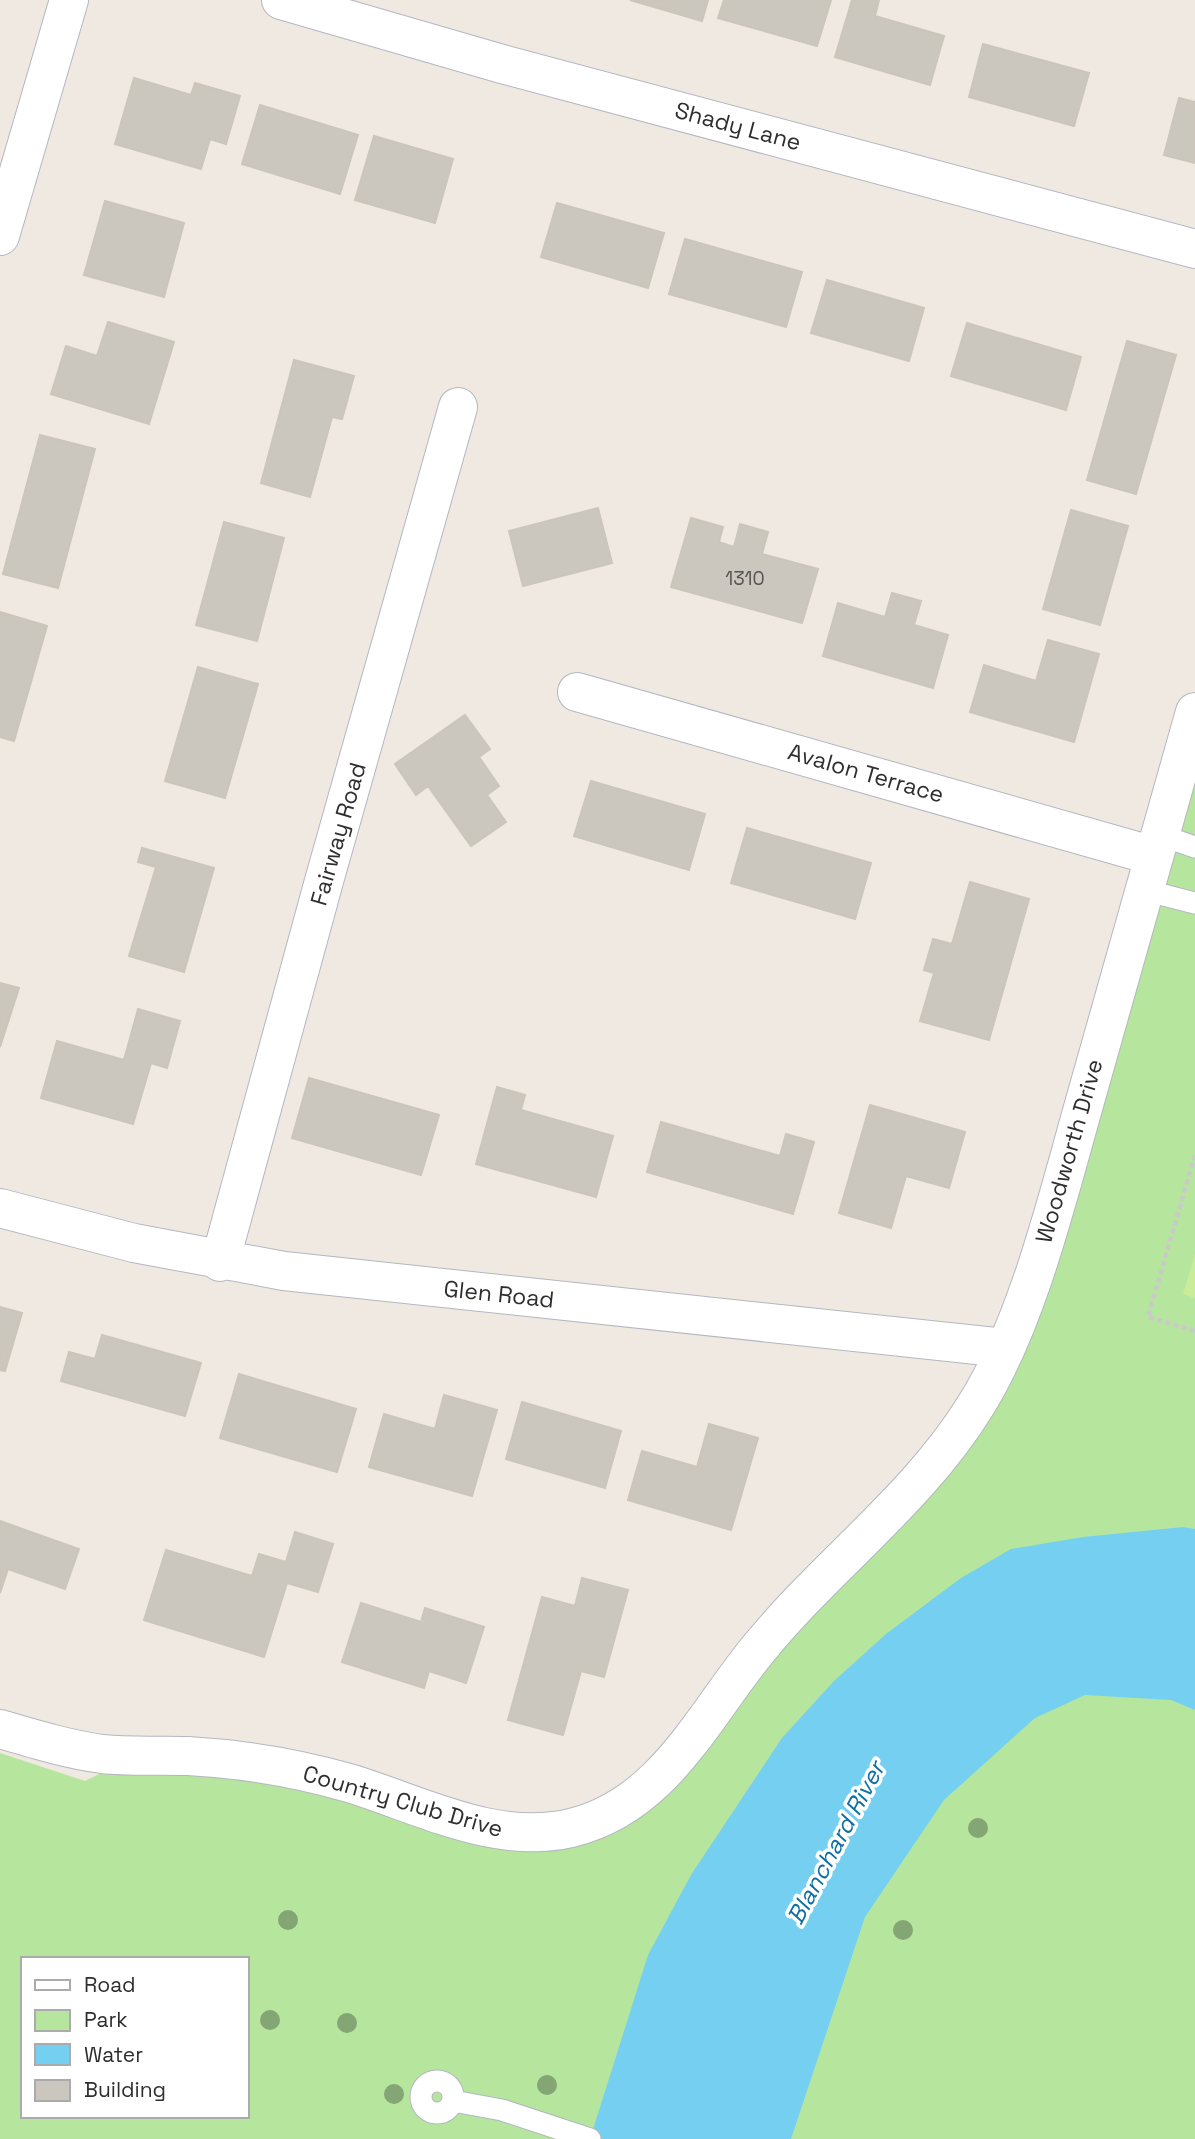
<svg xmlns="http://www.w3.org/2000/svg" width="1195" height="2139" font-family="'Space Grotesk',sans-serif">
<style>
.green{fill:#b6e59e;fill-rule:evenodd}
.pitch{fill:#c9ec9a}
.water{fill:#75cff0}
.building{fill:#cbc7bf;stroke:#cbc5ba;stroke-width:2}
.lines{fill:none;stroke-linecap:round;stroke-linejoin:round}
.service-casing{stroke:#b4b7c1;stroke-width:23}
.minor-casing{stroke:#b4b7c1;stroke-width:40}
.tertiary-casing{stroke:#b4b7c1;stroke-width:40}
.path{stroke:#c9c9c9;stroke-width:4.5;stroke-dasharray:5 3.5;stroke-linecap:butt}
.service{stroke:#fff;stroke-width:21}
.minor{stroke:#fff;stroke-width:38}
.tertiary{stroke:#fff;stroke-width:38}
.tree{fill:#84a574}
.labels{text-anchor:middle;stroke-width:7;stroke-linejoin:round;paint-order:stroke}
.number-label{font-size:19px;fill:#555452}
.street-label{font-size:23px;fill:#2e2e2e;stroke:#fff}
.water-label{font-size:24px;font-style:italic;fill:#0d6fa3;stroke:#fff}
</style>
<rect width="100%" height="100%" fill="#efe9e1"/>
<path class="green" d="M1195,713V2139H0V1753L85,1781L134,1757L189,1756L491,1829L597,1819L980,1399ZM23,1959H247V2116H23Z"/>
<path class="pitch" d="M1195,1254V1298L1183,1294Z"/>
<path class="water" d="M1183,1527L1195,1529V1710L1171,1700L1085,1695L1035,1718L944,1800L865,1917L791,2139H590L648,1955L691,1875L782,1738L834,1681L886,1634L961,1578L1011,1549L1083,1537Z"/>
<path class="building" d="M630,0H708L702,21Z
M724,0H831L817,46L718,18Z
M852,0H879L875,16L944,36L930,85L835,57Z
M983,44L1089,73L1074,126L969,97Z
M134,78L191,95L195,83L240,96L226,144L210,139L201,169L115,144Z
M1179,98L1195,102V163L1164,155Z
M260,105L358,135L340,194L242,164Z
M374,136L453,159L435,223L355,200Z
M105,201L184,223L164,297L84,275Z
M557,203L664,233L648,288L541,257Z
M685,239L802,272L786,327L669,294Z
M827,280L924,308L909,361L811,333Z
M108,322L174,342L149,424L51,394L66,346L97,356Z
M967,323L1081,357L1066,410L951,376Z
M1127,341L1176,355L1136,494L1087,480Z
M294,360L354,376L342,419L332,417L310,497L261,483Z
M40,435L95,449L58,588L3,574Z
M598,508L612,563L523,586L509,531Z
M1071,510L1128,526L1100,625L1043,609Z
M691,518L723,527L719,542L734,547L740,524L768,532L762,554L818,569L802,623L671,587Z
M224,522L284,538L257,641L196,625Z
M892,593L921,601L914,625L948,635L933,688L823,656L838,603L885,617Z
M0,612L47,626L14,741L0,737Z
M1048,640L1099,654L1074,742L970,712L984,665L1036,681Z
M198,667L258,684L225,798L165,781Z
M465,715L490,749L479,757L499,786L487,795L506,822L471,846L428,786L416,795L395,764Z
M591,781L705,814L689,870L574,836Z
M747,828L871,863L855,919L731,883Z
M142,848L214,868L184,972L129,956L156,867L138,862Z
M970,882L1029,899L989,1040L920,1021L934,973L924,970L933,939L952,944Z
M0,983L19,988L0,1047Z
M138,1009L180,1021L167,1068L151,1063L133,1124L41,1098L57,1041L124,1060Z
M309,1078L439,1115L421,1175L292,1138Z
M497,1087L525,1095L521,1110L613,1136L596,1197L476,1164Z
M870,1105L965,1132L949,1188L906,1176L891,1228L839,1213Z
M661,1122L780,1156L786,1134L814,1142L793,1214L647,1172Z
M0,1307L22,1313L5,1371L0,1370Z
M102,1335L201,1363L185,1416L61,1381L69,1352L95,1359Z
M239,1374L356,1409L337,1472L220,1438Z
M444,1395L497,1410L472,1496L369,1467L384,1414L435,1429Z
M522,1402L621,1431L605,1488L506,1459Z
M709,1424L758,1438L731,1530L628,1500L642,1451L697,1467Z
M0,1521L79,1549L65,1589L8,1569L0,1593Z
M295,1532L333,1544L318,1592L287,1583L264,1657L144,1620L166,1550L252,1576L259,1554L286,1562Z
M582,1578L628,1590L604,1677L581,1671L563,1735L508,1720L542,1597L575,1606Z
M361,1603L421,1622L425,1608L484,1627L466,1683L429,1671L424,1688L342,1662Z"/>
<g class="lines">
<g class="service-casing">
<path id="service" d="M1160,835L1195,847
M1144,890L1195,903
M421 2097a16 16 0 1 1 32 0a16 16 0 1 1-32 0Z
M453,2101L502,2110L590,2139"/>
</g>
<g class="minor-casing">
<path id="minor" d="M281,0L502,64L1195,249
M0,236L69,0
M577,692L1154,856
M0,1208L134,1243L284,1271L1005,1348
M220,1262L324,881L458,407"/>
</g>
<g class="tertiary-casing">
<path id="tertiary" d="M0,1729C34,1739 67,1749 102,1754C131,1757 159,1755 188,1756C242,1759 297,1768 349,1783C419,1804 495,1846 571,1828C664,1806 704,1714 760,1647C829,1563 919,1498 976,1405C1027,1324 1057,1200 1083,1108C1120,976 1157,844 1195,712"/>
</g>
<path class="path" d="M1195,1155L1148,1317L1195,1331"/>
<use href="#service" class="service"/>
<use href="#minor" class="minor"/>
<use href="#tertiary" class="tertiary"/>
</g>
<g class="tree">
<circle cx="978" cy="1828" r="10"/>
<circle cx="288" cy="1920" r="10"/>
<circle cx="903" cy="1930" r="10"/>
<circle cx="270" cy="2020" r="10"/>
<circle cx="347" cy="2023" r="10"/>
<circle cx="547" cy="2085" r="10"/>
<circle cx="394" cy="2094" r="10"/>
</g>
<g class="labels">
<g class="number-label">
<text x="745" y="585">1310</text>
</g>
<g class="street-label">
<text transform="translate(738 126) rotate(15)" y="8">Shady Lane</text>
<text transform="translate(866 773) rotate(16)" y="8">Avalon Terrace</text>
<text transform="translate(338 834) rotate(-74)" y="8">Fairway Road</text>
<text transform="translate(1069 1151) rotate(-74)" y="8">Woodworth Drive</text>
<text transform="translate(499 1294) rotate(6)" y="8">Glen Road</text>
<text transform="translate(403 1801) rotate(16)" y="8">Country Club Drive</text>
</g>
<g class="water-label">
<text transform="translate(836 1843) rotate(-62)" y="8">Blanchard River</text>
</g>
</g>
<rect x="21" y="1957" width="228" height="161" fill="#ffffff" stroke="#ababab" stroke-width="2"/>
<rect x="35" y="1980" width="35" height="10" fill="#ffffff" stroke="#ababab" stroke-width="2"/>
<text x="84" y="1992" font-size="21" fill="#2e2e2e">Road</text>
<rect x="35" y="2010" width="35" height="21" fill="#b6e59e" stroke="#ababab" stroke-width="2"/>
<text x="84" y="2027" font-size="21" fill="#2e2e2e">Park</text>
<rect x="35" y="2044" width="35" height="21" fill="#75cff0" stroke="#ababab" stroke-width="2"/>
<text x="84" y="2062" font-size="21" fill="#2e2e2e">Water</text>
<rect x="35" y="2080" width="35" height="21" fill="#cbc7bf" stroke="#ababab" stroke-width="2"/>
<text x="84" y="2097" font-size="21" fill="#2e2e2e">Building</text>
</svg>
